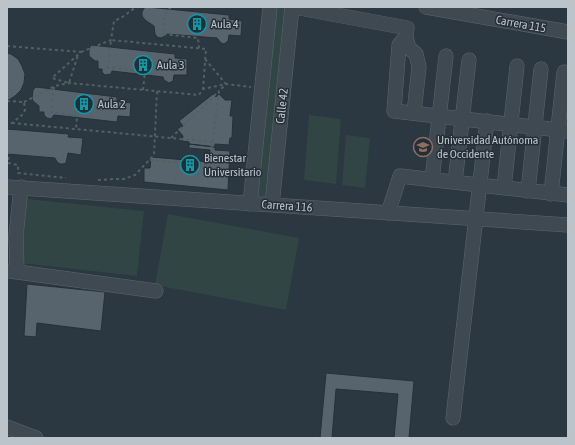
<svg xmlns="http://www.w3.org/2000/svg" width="575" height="445" font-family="'Asap Condensed',sans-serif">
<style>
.green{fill:#304544}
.building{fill:#57646d;stroke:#263039}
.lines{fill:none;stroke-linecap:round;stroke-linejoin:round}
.minor-casing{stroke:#5d676e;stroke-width:15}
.path{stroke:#4f6262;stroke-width:2;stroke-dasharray:3 3;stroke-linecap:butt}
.minor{stroke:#3f4951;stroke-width:14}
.labels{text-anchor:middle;stroke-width:3;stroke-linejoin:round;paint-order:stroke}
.poi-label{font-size:12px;fill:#bcc4cb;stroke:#242e37;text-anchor:start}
.street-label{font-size:12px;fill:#bcc4cb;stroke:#242e37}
</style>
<rect width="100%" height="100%" fill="#2b3741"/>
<path class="green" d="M270,7H292L272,205L250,204Z
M309,115L341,119L336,184L304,180Z
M346,135L370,138L365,188L342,185Z
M18,198L144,211L137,276L11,262Z
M168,214L299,238L286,310L155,285Z"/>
<path class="building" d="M147,7L229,15V19L242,21L241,36L229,35L228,41L224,44L221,43L217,38L167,34L165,36L161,38L157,37L155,34L154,26L145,20L142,16V12L144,8Z
M91,45L175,54V58L187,59V75H174L173,81L169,83L164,80L163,77L112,71L111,74L105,75L102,72V69H98V61H95L89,56V49Z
M7,53L11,54L18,59L22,66L25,74L24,83L21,90L15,96L7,101Z
M36,87L117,97V101L131,103L130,117L118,116L117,122L54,115L51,119L47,118L44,115V112H39V106L33,101L32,98L33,90Z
M213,94L216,97L219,94L225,100H232L230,116H233L232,138H230L229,145L215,144V147L189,144V142L182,141L183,136L177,129L183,126L179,121Z
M7,129L69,134L68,137L83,138L81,155L68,153L66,163L63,164H60L57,162L55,158L7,154Z
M189,144L215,147V150L230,151L228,190L144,182V168H150L151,157L210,162V150L189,148Z
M27,284L105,292L101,331L37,323L36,337L24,336Z
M326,373L414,381L409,438H394L398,394L336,389L332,438H320Z"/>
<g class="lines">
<g class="minor-casing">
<path id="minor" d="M294,7L407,28L406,37L409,48L416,54L419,67L414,113
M426,7L568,32
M406,37L399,45L394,111L568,131
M432,180L446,56
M455,182L469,60
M7,187L568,225
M504,188L517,66
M528,191L541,69
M551,194L564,72
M250,204L270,7
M272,205L292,7
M388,213L400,176L568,195
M10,271L156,291
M17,271L16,236L21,187
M453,418L487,121
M7,427L36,438"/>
</g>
<path class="path" d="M171,7L165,14L163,34L198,38L199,48
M7,46L81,52L52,78L69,83L78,55
M81,52L111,40L114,21L121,18L136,7
M54,87L51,112L77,116L76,129
M143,90L145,72L108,67L111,40L206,49L203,89
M7,101L24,102L25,110L22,115L12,123H7
M24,102L55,86L69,83L199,95L203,89L226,84L205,59
M12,123L181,139
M171,138L219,91
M180,139L213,142
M7,153H9L8,163L18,165V173L66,178
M150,160L210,165L219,91L226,84L251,87
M98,180L115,179H124L135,175L154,155L157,91"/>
<use href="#minor" class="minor"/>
</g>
<defs>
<g id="building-ring" transform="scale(1)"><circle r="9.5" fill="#242e37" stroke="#0f9aa8" stroke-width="1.5"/><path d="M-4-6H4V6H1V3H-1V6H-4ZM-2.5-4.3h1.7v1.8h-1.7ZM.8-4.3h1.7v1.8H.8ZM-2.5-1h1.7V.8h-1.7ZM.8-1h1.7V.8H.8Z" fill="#0f9aa8"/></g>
<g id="university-ring" transform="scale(1)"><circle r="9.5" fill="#242e37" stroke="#8d6e63" stroke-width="1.5"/><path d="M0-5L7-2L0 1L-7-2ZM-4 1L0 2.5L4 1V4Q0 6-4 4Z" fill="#8d6e63"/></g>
</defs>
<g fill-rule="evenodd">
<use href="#building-ring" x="197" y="24"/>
<use href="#building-ring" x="143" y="65"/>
<use href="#building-ring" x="84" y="104"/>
<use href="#university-ring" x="423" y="147"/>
<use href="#building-ring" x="190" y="165"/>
</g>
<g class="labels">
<g class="poi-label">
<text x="211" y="28">Aula 4</text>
<text x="157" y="69">Aula 3</text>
<text x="98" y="108">Aula 2</text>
<text x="437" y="144">Universidad Autónoma<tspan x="437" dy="14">de Occidente</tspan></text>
<text x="204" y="162">Bienestar<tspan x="204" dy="14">Universitario</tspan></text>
</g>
<g class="street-label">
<text transform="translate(521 24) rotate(10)" y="4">Carrera 115</text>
<text transform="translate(282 106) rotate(-84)" y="4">Calle 42</text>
<text transform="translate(287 206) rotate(4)" y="4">Carrera 116</text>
</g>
</g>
<rect width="575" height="445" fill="none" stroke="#bcc4cb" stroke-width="16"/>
</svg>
